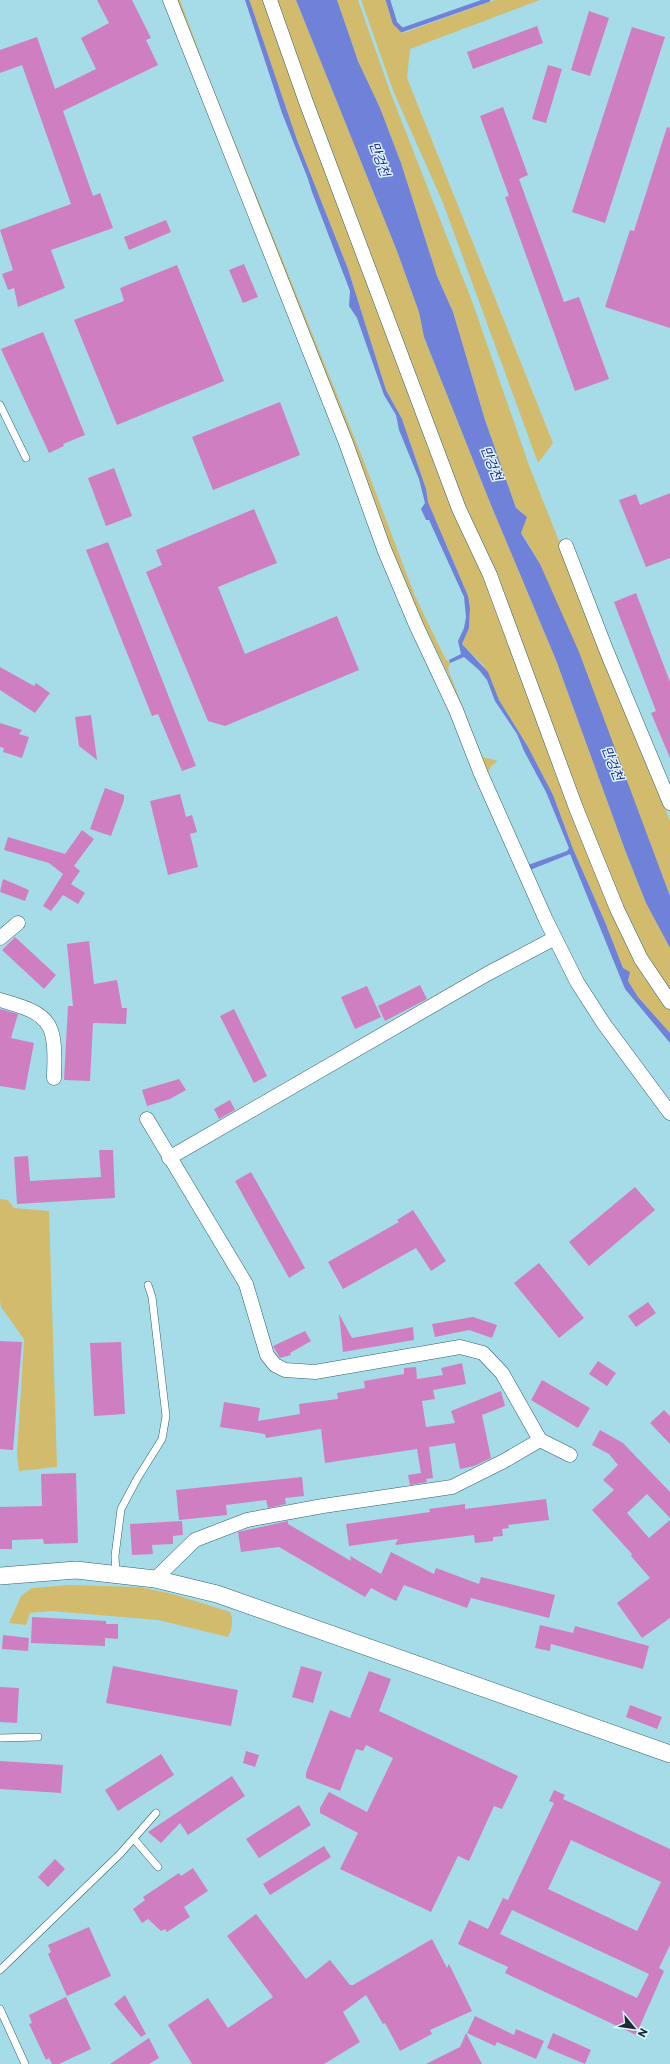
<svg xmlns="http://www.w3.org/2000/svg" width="670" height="2064" font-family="Commissioner,'Noto Sans KR',sans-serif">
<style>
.green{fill:#d2bb6d}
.water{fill:#6f81d8}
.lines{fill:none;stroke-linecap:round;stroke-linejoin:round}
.stream{stroke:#6f81d8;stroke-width:4.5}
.building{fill:#d07ec2;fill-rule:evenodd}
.service-casing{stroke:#2e616c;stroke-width:8}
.minor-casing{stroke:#2e616c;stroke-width:15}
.tertiary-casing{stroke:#2e616c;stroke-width:18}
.service{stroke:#fff;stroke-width:7}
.minor{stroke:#fff;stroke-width:14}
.tertiary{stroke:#fff;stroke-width:17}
.labels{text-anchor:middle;stroke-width:3;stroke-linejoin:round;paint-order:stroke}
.water-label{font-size:13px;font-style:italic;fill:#24248a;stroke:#ddf7fe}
</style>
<rect width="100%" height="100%" fill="#a6dce8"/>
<path class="green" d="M174,0H180L209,78L363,459L415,596L445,658L450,663L448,669L480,751L483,757L498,761L491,766L488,773L540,893L569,953L606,1017C613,1023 618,1031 619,1041L559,941L469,729L448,674L407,590Z
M249,0H267L574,809L670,1006V1033L638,997L628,981L630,972L623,968L605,922L573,849L553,795L528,747L499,700L483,665L462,644L469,628L470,608L464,587L428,502L426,489L402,419L386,390L348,269L297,140Z
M271,0H296L397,251L419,312L424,337L491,505L556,660L625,850L646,903L670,948V998L618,909Z
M337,0H358L391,94L472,301L530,468L670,821V896L540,564L521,532L527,517L516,508L485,420L453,312L437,276L401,163L380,108L358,61Z
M361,0H386L393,22L403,33L495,0H540L410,49L407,78L553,443L538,463L443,203L394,93Z
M0,1199L8,1200L14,1208L49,1211L57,1467L19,1471L17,1455L24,1339L1,1307L0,1300Z
M69,1585L139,1587L173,1594L230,1612C234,1619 232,1630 228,1637L158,1620L51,1611L30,1613L26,1625L9,1623L21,1596L32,1588Z"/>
<path class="water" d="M245,0H249L250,2L297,140L348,269L386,390L402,419L426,489L428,502L468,596L470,608L469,628L462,644L488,672L499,700L528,747L553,795L573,849L605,922L623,968L630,972L628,981L638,997L670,1033V1043L625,989L570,854L530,870L528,865L567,851L569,848L546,792L524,751L517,734L495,701L487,680L479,670L464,657L450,663L449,660L461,654L458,641L464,628L466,617L464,597L429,520H426L421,509L425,503L419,479L399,430L396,415L384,395L357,318L349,306L350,291L312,192L308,179L282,113Z
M296,0H337L358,61L380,108L401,163L437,276L453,312L485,420L516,508L527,517L521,533L540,564L579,652L670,896V948L646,903L625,850L556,660L491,505L424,337L419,312L397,251Z"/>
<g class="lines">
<path class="stream" d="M388,0L395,23L402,30L488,0"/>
</g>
<path class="building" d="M97,0H132L151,38L146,40L158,65L63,111L93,196L100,193L113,228L51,250L65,288L18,307L14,288L8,290L2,274L13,270L0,230L71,204L22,65L0,73V50L37,37L55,89L96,69L81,38L109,23Z
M589,11L609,18L590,76L571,70Z
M537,26L543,43L473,69L467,52Z
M632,27L665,37L605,223L572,212Z
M548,65L562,69L546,123L532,119Z
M503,107L528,175L519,179L564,302L579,297L609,379L575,391L505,197L509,196L480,116Z
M667,127L670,128V328L605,307L630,230L634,231Z
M166,220L171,232L129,250L124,237Z
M244,264L258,297L243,303L229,270Z
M177,265L224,381L117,425L74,320L124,301L120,288Z
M43,332L85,435L63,444L64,446L49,453L1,349Z
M280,402L300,455L213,490L192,437Z
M114,468L132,516L106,526L88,478Z
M670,493V558L646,567L619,500L636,494L640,505Z
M254,509L277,563L218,587L245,654L337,616L359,670L225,726L208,721L146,572L162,565L156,550Z
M108,542L196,766L182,771L158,714L152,716L86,550Z
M636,593L670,682V758L651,713L656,711L614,602Z
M0,667L34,686L36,683L50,693L35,713L0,690Z
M91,715L97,760L79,746L75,717Z
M0,723L22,730L19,734L29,737L22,758L3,752L4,748L0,747Z
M105,788L124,795V800L111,836L90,829Z
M180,794L186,817L192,815L197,832L190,834L198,867L168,875L150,801Z
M82,830L94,839L74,866L80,871L71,884L85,893L78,904L63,895L51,911L43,906L63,874L49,863L4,850L8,837L65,854Z
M3,879L29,890L25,901L0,892Z
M15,937L56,975L44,989L2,950Z
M89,941L94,984L117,980L122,1008H127L126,1024L93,1023L90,1081L64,1080L68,1006H73L67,944Z
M420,985L427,999L385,1021L378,1006Z
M367,986L381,1017L355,1029L341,997Z
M0,1009L18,1014L11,1038L34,1043L25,1090L0,1086Z
M234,1009L267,1076L254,1083L220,1016Z
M179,1079L186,1090L170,1099L147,1106L142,1090Z
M230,1100L235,1110L219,1119L214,1109Z
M99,1150H113L115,1198L17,1204L14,1157L28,1156L30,1181L101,1177Z
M251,1172L305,1268L289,1278L235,1181Z
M635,1187L655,1210L589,1266L569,1242Z
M413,1210L446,1261L431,1271L416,1248L343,1289L328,1262L399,1222L397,1220Z
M539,1263L584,1318L559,1338L514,1283Z
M648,1302L656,1313L636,1327L628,1316Z
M339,1314L352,1338L413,1327L414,1340L343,1352Z
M473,1317L497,1325L492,1338L469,1330L435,1337L432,1324Z
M305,1331L311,1341L290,1353L291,1355L280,1358L273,1346Z
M0,1341L22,1342L13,1450L0,1449Z
M121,1342L125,1414L94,1416L90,1343Z
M598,1361L616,1373L607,1386L589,1374Z
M462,1363L466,1384L433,1390L435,1399L422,1401L426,1427L455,1423L451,1411L501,1391L505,1406L482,1415L491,1458L474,1466L460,1469L455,1443L429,1447L433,1478L426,1479L427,1482L410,1485L408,1475L421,1473L417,1449L325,1463L321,1429L266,1438L265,1434L220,1427L224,1402L260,1408L258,1421L300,1414L299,1404L338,1399L337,1393L365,1388L364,1381L404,1374V1368L416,1367L417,1379L443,1375L441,1368Z
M542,1380L590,1408L578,1428L531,1400Z
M664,1410L670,1416V1444L650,1423Z
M600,1430L623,1443L670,1492V1518L647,1494L627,1513L649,1538L670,1520V1618L642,1638L617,1603L650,1578L631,1556L632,1554L592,1510L614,1490L603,1480L618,1465L609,1454L592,1445Z
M76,1473L78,1543L44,1544L43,1539L12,1540V1549H0V1507L42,1506L41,1474Z
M302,1477L304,1496L285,1498L286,1504L268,1508L266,1500L226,1505L227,1515L179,1520L176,1490Z
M546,1499L549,1520L508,1525L509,1528L502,1529L503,1536L493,1537V1541L475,1543L474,1535L395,1545L398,1539L349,1546L346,1524L430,1512L429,1509L465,1504V1509Z
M182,1521L183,1535L173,1536V1544L152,1545L153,1554L132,1555L130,1524Z
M288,1521V1524L300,1531L351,1561L350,1556L381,1574L391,1552L434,1574L436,1568L479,1584L481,1577L555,1595L549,1618L471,1598L467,1608L404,1585L396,1601L371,1588L365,1597L279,1547L241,1552L238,1532Z
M32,1617L106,1621V1624H118V1639L105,1638V1646L31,1643Z
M540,1625L573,1633L575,1626L649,1646L643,1669L551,1644L550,1651L535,1648Z
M3,1635L29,1638L28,1651L2,1649Z
M113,1666L238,1690L231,1726L106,1703Z
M301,1666L322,1672L313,1703L292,1697Z
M369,1671L391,1679L379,1711L518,1776L502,1809L494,1806L469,1861L458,1856L431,1912L340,1869L358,1833L320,1813V1808L329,1792L367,1812L393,1758L366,1745L363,1751L356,1749L340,1791L306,1778V1773L330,1710L350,1718Z
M0,1687L19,1688L17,1723L0,1722Z
M630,1705L662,1717L657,1729L626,1717Z
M246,1751L259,1755L255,1767L243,1763Z
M161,1754L174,1775L118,1811L105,1790Z
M0,1761L63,1765L61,1793L0,1789Z
M232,1776L245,1796L188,1835L180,1823L161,1843L148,1832Z
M554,1790L565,1795L563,1799L670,1849V1945L659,1968L664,1971L636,2035L505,1973L508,1967L458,1944L469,1920L488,1929L503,1898L508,1900L554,1803L549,1801ZM571,1840L661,1882L637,1931L548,1889ZM512,1910L649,1974L637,1998L500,1934Z
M299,1805L311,1825L259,1858L246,1839Z
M324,1846L331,1857L270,1895L263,1884Z
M55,1859L65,1869L48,1887L38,1877Z
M193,1868L208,1891L184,1907L190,1917L167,1932L165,1929L161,1931L148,1919L142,1923L133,1909L145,1900L143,1897L179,1873L181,1876Z
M256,1914L306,1979L330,1960L350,1985H353L432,1939L447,1968L449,1964L472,2011L430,2030L432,2034L400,2051L385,2023L383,2024L366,1995L343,2012L360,2042L324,2064H192L168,2025L208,1998L228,2028L273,1997L227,1936Z
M89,1927L111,1976L67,1996L48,1954L51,1952L48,1945Z
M125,1995L146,2034L141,2037L114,2004Z
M66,1997L91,2049L59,2064H52L49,2058L46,2060L29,2024L32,2023L29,2015Z
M475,2016L514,2035L516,2029L544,2041L536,2059L497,2042L495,2046L467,2033Z
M466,2033L482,2064H426L460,2047Z
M553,2033L591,2050L585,2064L547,2048Z
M149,2038L159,2058L149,2064H110Z"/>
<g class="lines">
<g class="service-casing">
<path id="service" d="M0,405L26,458
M116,1575L115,1556L121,1509L137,1479L162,1439L166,1416L152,1297L148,1285
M0,1738L38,1737
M134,1839L158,1867
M0,1970L120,1854L156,1813
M0,2009L25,2064"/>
</g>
<g class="minor-casing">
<path id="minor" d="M170,0L346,443L384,549L416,625L456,710L481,774L546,920L577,982L604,1024L670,1113
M270,0L306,102L459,509L490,575L576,808L617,909L641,959L670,1002
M566,546L607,652L670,803
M0,938L18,923
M0,1000C19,1006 47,1011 52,1034C56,1048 54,1064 54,1078
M147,1119L246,1284L267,1355L275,1365L285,1370L315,1372L460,1347L483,1353L502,1373L540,1440L570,1455
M169,1158L487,974L555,938
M155,1579L195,1540L247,1520L323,1506L452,1487L504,1461L540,1440"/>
</g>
<g class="tertiary-casing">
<path id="tertiary" d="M0,1576L76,1570L155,1579L217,1594L670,1754"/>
</g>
<use href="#service" class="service"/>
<use href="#minor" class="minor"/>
<use href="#tertiary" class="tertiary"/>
</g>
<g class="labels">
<g class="water-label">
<text transform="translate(380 159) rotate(70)" y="5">만겅천</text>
<text transform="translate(492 463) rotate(68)" y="5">만겅천</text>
<text transform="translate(613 763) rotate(68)" y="5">만겅천</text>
</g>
</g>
<g transform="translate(634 2028) rotate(119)" stroke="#ddf7fe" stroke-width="3" paint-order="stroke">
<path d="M0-3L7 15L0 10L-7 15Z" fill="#192e33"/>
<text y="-6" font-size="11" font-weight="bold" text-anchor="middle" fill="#192e33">N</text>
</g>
</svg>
